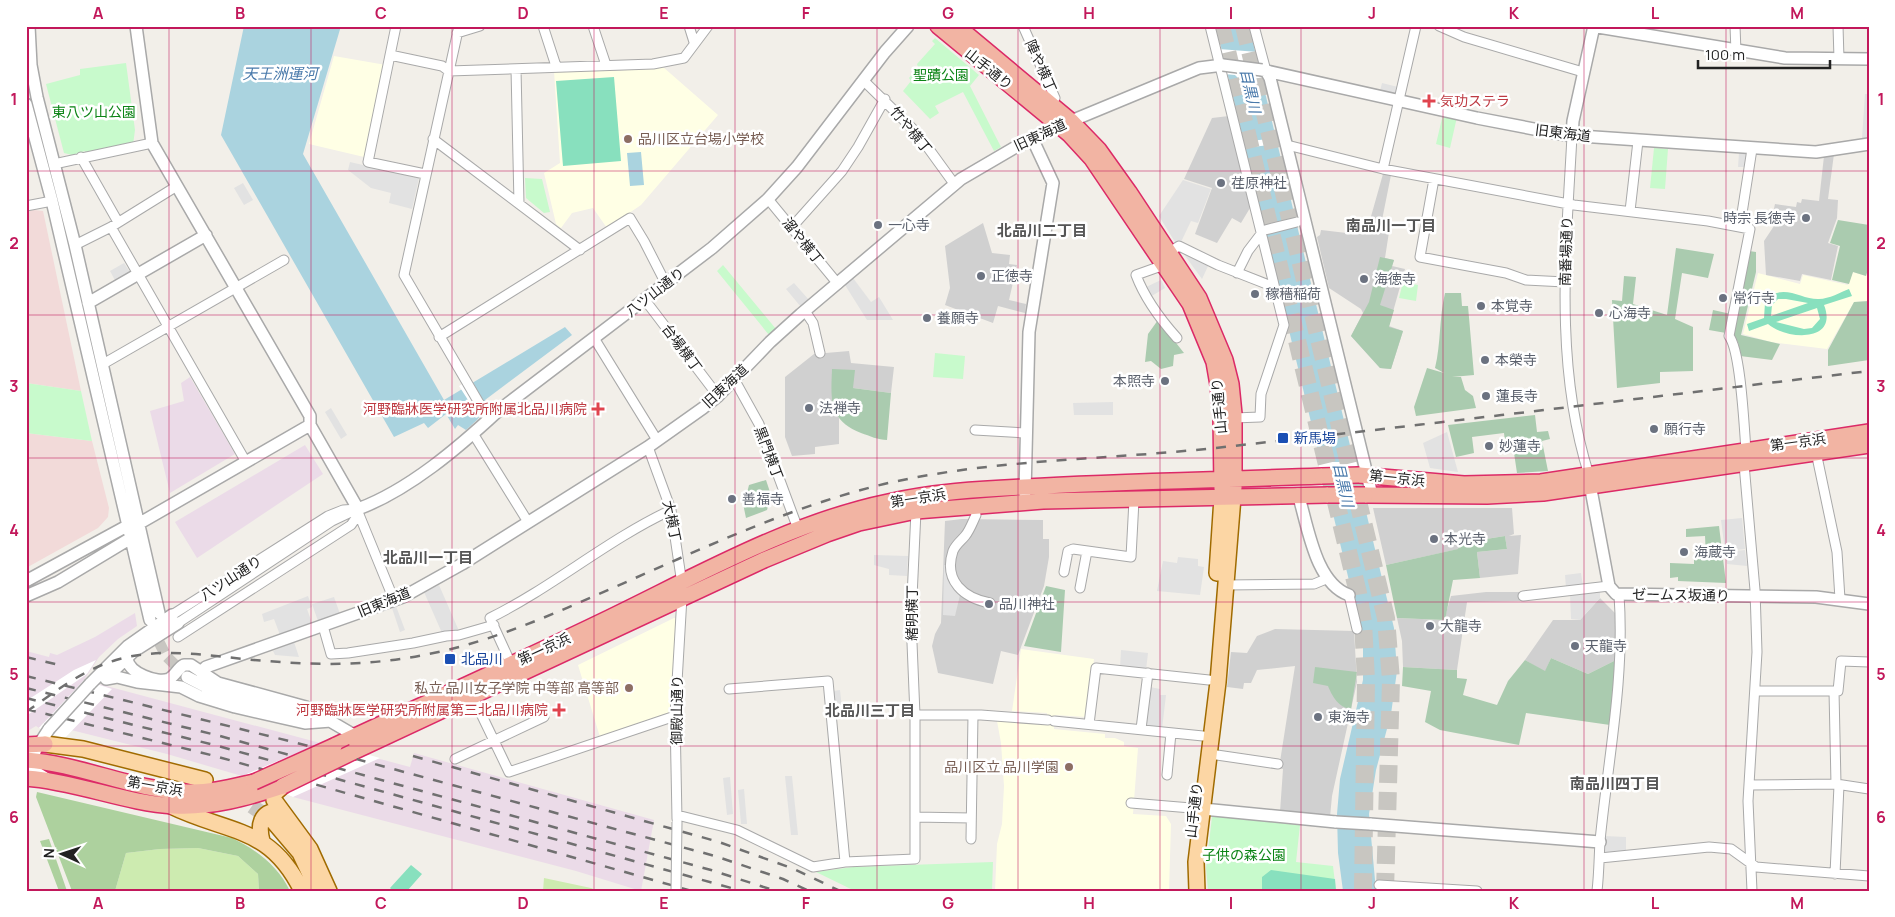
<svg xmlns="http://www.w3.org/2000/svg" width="1895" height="917" font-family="Manrope,'Noto Sans JP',sans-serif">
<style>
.commercial{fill:#f2dad9}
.industrial{fill:#ebdbe8}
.education{fill:#ffffe5}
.religious{fill:#d0d0d0}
.grass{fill:#cdebb0}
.forest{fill:#add19e}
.cemetery{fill:#aacbaf}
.park{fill:#c8facc}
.pitch{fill:#88e0be;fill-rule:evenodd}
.parking{fill:#e2e2e2}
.water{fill:#aad3df}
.pier{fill:#fff}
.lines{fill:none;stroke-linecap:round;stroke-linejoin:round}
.tertiary-tunnel{stroke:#c8c6c1;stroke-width:11;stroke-dasharray:11 5.5;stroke-linecap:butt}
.primary-tunnel{stroke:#c8c6c1;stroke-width:15;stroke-dasharray:15 8;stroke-linecap:butt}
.motorway-tunnel{stroke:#c8c6c1;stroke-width:18;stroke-dasharray:18 9;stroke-linecap:butt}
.minor-casing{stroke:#a9a9a9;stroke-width:11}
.tertiary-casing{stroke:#a9a9a9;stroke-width:14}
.primary-casing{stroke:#a06b00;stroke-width:18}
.trunk-casing{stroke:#dc2a67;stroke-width:18}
.minor{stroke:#fff;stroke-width:9}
.tertiary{stroke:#fff;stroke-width:11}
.primary{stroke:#fcd6a4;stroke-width:15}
.trunk{stroke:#f2b4a3;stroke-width:15}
.rail{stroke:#707070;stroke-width:2.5;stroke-dasharray:10 10;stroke-linecap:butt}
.minor-bridge-casing{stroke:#a9a9a9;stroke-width:11;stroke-linecap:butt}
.tertiary-bridge-casing{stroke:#a9a9a9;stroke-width:14;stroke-linecap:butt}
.trunk-bridge-casing{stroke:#dc2a67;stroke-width:18;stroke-linecap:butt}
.minor-bridge{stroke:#fff;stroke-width:9}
.tertiary-bridge{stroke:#fff;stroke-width:11}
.trunk-bridge{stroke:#f2b4a3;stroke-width:15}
.grid{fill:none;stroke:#c2185b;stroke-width:1;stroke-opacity:0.55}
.health-dot{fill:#e0444e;stroke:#fff;stroke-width:2}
.education-dot{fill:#8d6e63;stroke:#fff;stroke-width:2}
.worship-dot{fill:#6b7280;stroke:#fff;stroke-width:2}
.transit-dot{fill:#1a4fb4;stroke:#fff;stroke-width:2}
.labels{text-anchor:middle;stroke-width:5;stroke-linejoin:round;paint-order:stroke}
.street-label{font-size:14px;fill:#222;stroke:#fff}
.park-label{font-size:14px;fill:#0c8416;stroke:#fff}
.health-label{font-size:14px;fill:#be3a42;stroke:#fff;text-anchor:end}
.education-label{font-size:14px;fill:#785e54;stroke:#fff;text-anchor:end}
.worship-label{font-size:14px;fill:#5b616d;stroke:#fff;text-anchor:start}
.transit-label{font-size:14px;fill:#164399;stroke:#fff;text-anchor:start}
.water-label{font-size:15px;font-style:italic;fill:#4a7aab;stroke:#fff}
.neighbourhood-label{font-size:15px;font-weight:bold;fill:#555;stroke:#fff}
.neatline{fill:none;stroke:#c2185b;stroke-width:2}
.grid-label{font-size:16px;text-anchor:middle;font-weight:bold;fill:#c2185b}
</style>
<rect width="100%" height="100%" fill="#f2efe9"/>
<path class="commercial" d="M34,210L43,211L81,391L26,383V211Z
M26,433L92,441L109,508L108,517L98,528L26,568Z"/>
<path class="industrial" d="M190,377L235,454L170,493L150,411L184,401L181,383Z
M305,445L323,474L197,558L175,522Z
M135,613L137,626L118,639L99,657L84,680L410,767L414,753L654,820L641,891L576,871L293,797L242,776L167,754L43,723L39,728L36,726L26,732V651L49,657L50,653L57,655L95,637Z"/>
<path class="education" d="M334,56L386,65L364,157L309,144Z
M663,67L718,115L641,205L607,228L593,208L572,213L561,228L556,224L544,173L560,163L554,71H615Z
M1869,266V301L1854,302L1827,349L1771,342L1743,334L1758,273L1800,284L1803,275L1848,285L1853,272L1866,276Z
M674,618H677L671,712L600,737L578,665Z
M1021,649L1094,659L1087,717L1055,715L1054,729L1105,734V738H1115L1124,742V746L1138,748L1133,814L1166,816L1171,824L1169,891H995L997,844L1002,824L1004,786L1001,743L997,721L1047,725V713L1012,711Z"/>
<path class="religious" d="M1229,116L1250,208L1241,223L1232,218L1217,243L1195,234L1212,188L1184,179L1212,118Z
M1834,154L1828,199L1838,200L1837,218L1828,243L1838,246L1831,280L1802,274L1800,281L1766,275L1764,241L1778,220L1772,217L1775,204L1796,207L1797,202L1801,203L1802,199L1819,201L1824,156Z
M1383,174L1391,175L1380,230L1389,232L1385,258L1394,260L1392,266L1405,269L1389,326L1403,331L1391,369L1380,368L1351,336L1363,313L1361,309L1329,288L1317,237L1320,235L1321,230L1355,234L1359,218L1370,220Z
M983,223L992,253L1010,255L1009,264L1017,265L1009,300L1026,304L1025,313L998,306L993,323L945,305L950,288L945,246Z
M849,351L851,363L894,367L891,393L853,388L831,404L839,418V444L815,447V454L792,456L785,437V377L814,354Z
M1373,508H1512L1514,534L1509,536L1521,535L1518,574L1480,578L1477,552L1507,549L1505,536L1461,543L1459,549L1386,565Z
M962,519L1043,520V539H1049V557L1044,586L1018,655L1001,651L993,684L938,673L932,646L935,634L941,623L945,521Z
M1486,592H1522L1523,601L1467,602L1457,670L1403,667L1402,641L1397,618L1444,620L1451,596Z
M1600,598L1615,613L1617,634L1616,660L1588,674L1551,658L1545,672L1525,660L1553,620H1580Z
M1275,629L1354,631L1357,682L1332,796L1330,817L1280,812L1283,769L1279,768L1295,666L1257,670L1251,683H1244L1243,689L1227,687L1231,652L1247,653L1257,636Z"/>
<path class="grass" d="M198,848L238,856L258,874L259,891H115L126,853L160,849Z
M544,878L591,888L598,891H543Z"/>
<path class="forest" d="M37,792L232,838C257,850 278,866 290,891H259L258,874L238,856L198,848L160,849L126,853L115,891H72L36,797Z
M49,839L67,891H59L40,841Z"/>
<path class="cemetery" d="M1838,220L1869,225V266L1866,276L1853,272L1849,284L1832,280L1840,246L1830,243Z
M1676,248L1714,254L1708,278L1682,273L1675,319L1693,327V371L1660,372V383L1617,388L1612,300L1622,301L1624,276L1636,277L1633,304L1667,315Z
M1749,251L1756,252V272L1741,335L1780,344L1772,360L1740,356L1738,342L1733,334Z
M1380,257L1394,260L1380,305L1394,310L1389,327L1403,331L1391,369L1380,368L1351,336L1369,302Z
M1445,293H1461L1462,306H1468L1474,375L1452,377H1461L1465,390L1473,396L1476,408L1416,416L1414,407L1427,368L1444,373L1435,368C1441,343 1439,318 1445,293Z
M1869,301V360L1828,366V350L1854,302Z
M1713,310L1731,314L1726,333L1709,330Z
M1158,320L1184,353L1174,355L1173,366L1161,369L1151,361L1145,362L1148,334Z
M832,369L855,370L853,388L891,393L887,440C878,440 870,436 861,433C828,420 831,399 832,369Z
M1535,415L1537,432L1548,431L1550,439L1542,441L1548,471L1517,473L1514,453L1524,452L1522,440L1505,442L1504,433L1472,437L1474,453L1456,457L1448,425Z
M766,480L771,495L767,510L746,518L741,494L747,493L749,485Z
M1719,526L1726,583L1678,581V577L1670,578V563L1694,564V558L1706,557L1705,536L1686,537V529Z
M1505,536L1507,549L1477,552L1480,578L1453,580L1445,620L1397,618L1386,565L1458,549L1461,543Z
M1046,586L1065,590L1061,652L1024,646Z
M1551,658L1588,674L1616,660L1610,725L1526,713L1519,745L1440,730L1425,722L1431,691L1402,686L1403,667L1457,670V678L1467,679L1463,695L1497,705L1508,681L1525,660L1545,671Z
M1315,667L1357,672L1351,709C1339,708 1332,696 1328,686L1313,683Z"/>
<path class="park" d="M935,38L979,75L970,86L1001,147L994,151L963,92L935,106L939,113L930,119L903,91L911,81L909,78L918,67L917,64L935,44L932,41Z
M126,63L135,130L133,145L86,155L85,151L72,155L64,153L46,84L80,75V69Z
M1443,114L1457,117L1450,148L1436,144Z
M1654,148L1668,149L1665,189L1650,188Z
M525,178L542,179L550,212L544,213L526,198Z
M723,265L776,329L769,335L717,271Z
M1403,282L1418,285L1416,301L1399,298Z
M935,353L965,356L963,379L933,377Z
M26,383L81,391L92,441L26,433Z
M1215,816L1300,825L1296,862L1333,866L1336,891H1208L1206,868L1212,817Z
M993,862L992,891H855L816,872L853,867Z"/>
<path class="pitch" d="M614,77L621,161L563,166L556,81Z
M1849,289L1852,296L1824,305C1839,343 1786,340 1768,324L1749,331L1747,324L1764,318L1765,303C1780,280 1801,300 1819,299C1829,299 1841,292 1849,289ZM1778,299H1786L1808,303L1771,316L1772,305ZM1817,308L1820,319L1812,328L1804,329L1776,322Z
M411,865L422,874L407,891H393L390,888Z
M1271,870L1335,879L1336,891H1262V877Z"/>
<path class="parking" d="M1382,83L1398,87L1396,95L1380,91Z
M1865,94H1869V138H1862Z
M1739,153L1748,154L1747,167H1738Z
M350,162L419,178L412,209L389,203L391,193L371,188L348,170Z
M1183,180L1211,189L1198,223L1191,221L1181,242H1175L1159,216Z
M243,183L253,200L244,205L234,188Z
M1185,252L1209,264L1202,279L1183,253Z
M124,263L132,275L117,284L110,271Z
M853,278L871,302L879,297L893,320H867L845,285Z
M1161,280L1165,288L1150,297L1144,288Z
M794,283L809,300L801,307L786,289Z
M1113,402V415H1074L1073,403Z
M331,408L347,435L341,439L325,412Z
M1447,432L1458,472L1430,468L1423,443Z
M1742,518L1745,549L1725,551L1721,520Z
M1745,550L1747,566L1727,564L1725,552Z
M874,555L908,556L907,576L889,575V569L874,565Z
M1178,557L1198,559V566L1204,567L1200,595L1157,591L1163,561L1177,563Z
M944,565H949L952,581L960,595L955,616L943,615Z
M1581,573L1583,586L1566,588L1565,575Z
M439,585L459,631L442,633L424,592Z
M1600,591V598L1580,620L1571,619L1570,594Z
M308,596L312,607L307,609L312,623L280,635L274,619L264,622L262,614Z
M334,597L340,614L318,621L312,604Z
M396,606L405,630L400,632L392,608Z
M294,642L299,657L275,655L273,651Z
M1121,650L1148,653L1146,670L1120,668Z
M1150,687L1160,689V695H1166L1162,729L1145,727Z
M840,690L843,718L836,719L833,691Z
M785,776H792L798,835H791Z
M730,777L733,814L727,815L723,778Z
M744,789L747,824H741L738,790Z
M1604,836L1626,837V853L1604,852Z"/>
<path class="water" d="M244,26H341L303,154L444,400L565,327L572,335L485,400L488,405L477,420L466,430L458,425L455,429L446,414L428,428L424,423L394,437L221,135Z
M1216,26H1249L1394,628L1397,671L1391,714L1376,770L1369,814L1376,891H1343L1338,853L1337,814L1340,779L1363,680V639Z
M641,152L644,185L630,186L627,153Z"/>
<path class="pier" d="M1219,49L1258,52L1264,78L1239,79L1235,75L1224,74Z
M1277,138L1278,144L1243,148L1242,142Z
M471,379L487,408L479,417L459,386Z
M1318,462H1356L1367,508H1330Z
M96,660L87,674L26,716V701L74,670Z
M84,680L112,689L64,739L39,728Z
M323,742L380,758L293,797L242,776Z"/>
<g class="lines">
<path class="tertiary-tunnel" d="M152,628L166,656L187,677"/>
<path class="primary-tunnel" d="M233,793L272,820"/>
<path class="motorway-tunnel" d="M1221,26L1358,593L1363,622L1366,680L1363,891
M1244,26L1386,618L1391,680L1385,891"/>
<g class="minor-casing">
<path id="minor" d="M396,26L368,162L425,174
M459,26L404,275L489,420
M543,26L556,66
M593,26L606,65
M689,26L694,42
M1023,26L1055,98L1050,104
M1210,26L1284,325L1261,394L1260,417L1234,418
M1254,26L1266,71
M1439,26L1464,37L1583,72
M1735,26L1736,52
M1838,26L1839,59
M457,33L480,26
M390,55L442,66L449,71L653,64L684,58L708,26
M516,69L519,204
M863,80L918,134L955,185
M1572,136C1566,249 1554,365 1589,475
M433,139L580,250
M1287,145L1383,169L1574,205L1708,221L1750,229L1729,336C1741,351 1744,427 1746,450
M81,157L118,222
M54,164L152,143
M1383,169L1416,26
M1434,179L1420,257L1506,273L1526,280L1565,282
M768,199L838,284
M26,206L52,201
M1630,211L1638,141
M1740,226L1752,149
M111,227L246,462
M792,227L842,171L858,147L885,99
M75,245L111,227L177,186
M1169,252L1179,246L1218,265L1274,287
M1164,265L1136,275C1145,299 1160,319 1177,338
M1237,273L1248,251L1264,230
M645,300L718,396
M805,311L813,323L820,353
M439,337L630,218L644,241L666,284
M594,338L657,440
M103,364L284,260
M734,379L759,424L798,529
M975,430L1025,433
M474,435L528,522
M648,447L671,510L682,584
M1816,452L1837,552L1840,599
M1744,464L1755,590L1757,652L1748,801L1752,891
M974,506L976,515C973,521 970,530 965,536C961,541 956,544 953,551C943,581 964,598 990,603
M358,512L394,600
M1064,572L1068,551L1073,549L1131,557L1134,500
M1226,585L1314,584L1326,579
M1080,588L1087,551
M1349,595L1357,629
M1523,596L1609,586
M172,615L328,516L343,510L358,509
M178,623L332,521L351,512
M323,626L331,654L348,653L413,643L446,636L459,635L494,625
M178,637L351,525L356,518L358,509
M511,664L490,618C553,587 607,540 671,510
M1756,691H1834L1836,784
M1834,691H1838L1841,661L1869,662
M473,697L509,772L675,716
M915,715H981L1048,720
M1054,721L1203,736
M1089,724L1096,668L1209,680
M1141,729L1148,673
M1210,754L1278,764
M455,759L544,717
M1167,775L1171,733
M1749,785L1836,784L1869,789
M1131,803L1203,809
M677,815L737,830L813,867L845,862L828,681L729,689
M915,817L971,818
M677,819L675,716L682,597
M971,839L973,715
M1600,858L1709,847L1731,849L1756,867L1869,876
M845,862L915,859V715L911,619L916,511
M1835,874L1839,785
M1379,885L1477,891
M1597,891C1599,874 1599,858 1600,841C1608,759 1625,678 1619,595"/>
</g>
<g class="tertiary-casing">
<path id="tertiary" d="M29,26L31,65L37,97L75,245L159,613
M136,26L152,143L310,416V425L358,509C409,490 458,448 498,411L712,248L768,199L797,167L885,52L908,26
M1592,26L1785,58L1869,59
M1262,70L1477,118L1565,135L1816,152L1869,144
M1266,71L1270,78L1372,495
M26,104L52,201L150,620
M1572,136L1573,121L1594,26
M88,303L206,235
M1589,479L1609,586L1616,594L1816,597L1869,604
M1025,493L1029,332L1053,183L1032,138
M1298,494C1308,526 1315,583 1349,595
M26,581L127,526L140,523L310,425
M26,596L58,582L131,538L134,533
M127,658C128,673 157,684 169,679C175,676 178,668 184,665H191L218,683L306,707L359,738
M201,672L206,667L403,597L462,564L648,447L703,408L718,396L770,342L801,314L961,179L1014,148L1059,126L1199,68L1223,65
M187,677L216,692L315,717
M106,678L134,651L178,623
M106,679L117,677L137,682L181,687L199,696L235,707L305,723L331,721
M90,684L128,646L172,615
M47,779L34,771L31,764L36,749L49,729
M1203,809L1336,822
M1370,824L1600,842"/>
</g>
<g class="primary-casing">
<path id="primary" d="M1217,573L1222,498
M45,744L83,749L205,780
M283,786L274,794V800L310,849L329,891
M171,806C228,834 270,825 302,891
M272,820L300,853L318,891
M262,841C258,826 260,811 279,811
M1197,891L1196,862L1218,682L1233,497"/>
</g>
<g class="trunk-casing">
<path id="trunk" d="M938,26L1069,134L1092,159L1190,304L1214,362L1218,385L1221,416L1222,489
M957,26L1071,121L1099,150L1129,192L1199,298L1225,360L1231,384L1234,414V488
M1359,475L1464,484L1541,482L1869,432
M1365,495L1487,496L1543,493L1869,445
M26,745L45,744
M334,746C426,703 518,662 609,618C698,575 791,522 888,502C933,492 978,489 1024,487C1123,481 1222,480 1322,476
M353,752L764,560L827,534L859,523L916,511L1043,501L1328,495
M26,760C81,764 132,790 187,792C210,793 232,787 254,782
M26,778C77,782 125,803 174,806C212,808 247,798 283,786"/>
</g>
<use href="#minor" class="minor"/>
<use href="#tertiary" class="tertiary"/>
<use href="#primary" class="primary"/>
<use href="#trunk" class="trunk"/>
<path class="rail" d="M26,657L59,665
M26,676L297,743L715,856L783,879L809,891
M26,688L220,736L711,870L776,891
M26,698L218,746L742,891
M26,709L215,756L692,891
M26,712C55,692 82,670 116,660C167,645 217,658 268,661C322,666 376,665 429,654C489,642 544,618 599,594C693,553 785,508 884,484C992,459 1105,460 1215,448C1433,424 1651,397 1869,371
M413,756L719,842L794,869L840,891"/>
<g class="minor-bridge-casing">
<path id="minor-bridge" d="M1265,230L1297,222
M676,891L677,822"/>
</g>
<g class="tertiary-bridge-casing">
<path id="tertiary-bridge" d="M1223,65L1262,70
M49,729L90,684
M1336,822L1370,824"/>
</g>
<g class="trunk-bridge-casing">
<path id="trunk-bridge" d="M1322,476L1359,475
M1328,495H1365
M254,782L334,746
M283,786L353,752"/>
</g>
<use href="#minor-bridge" class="minor-bridge"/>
<use href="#tertiary-bridge" class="tertiary-bridge"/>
<use href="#trunk-bridge" class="trunk-bridge"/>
</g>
<path class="grid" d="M169,26V891M311,26V891M452,26V891M594,26V891M735,26V891M877,26V891M1018,26V891M1160,26V891M1301,26V891M1443,26V891M1584,26V891M1726,26V891M26,171H1869M26,315H1869M26,458H1869M26,602H1869M26,746H1869"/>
<g class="health-dot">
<path d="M1426.5 93.5h5v5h5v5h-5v5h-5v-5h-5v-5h5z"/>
<path d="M595.5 401.5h5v5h5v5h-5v5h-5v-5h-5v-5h5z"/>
<path d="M556.5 702.5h5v5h5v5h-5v5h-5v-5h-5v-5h5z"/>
</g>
<g class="education-dot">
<circle cx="628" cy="139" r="5"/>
<circle cx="629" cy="688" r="5"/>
<circle cx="1069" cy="767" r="5"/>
</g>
<g class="worship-dot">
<circle cx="1221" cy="183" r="5"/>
<circle cx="1806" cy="218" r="5"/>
<circle cx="878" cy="225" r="5"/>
<circle cx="981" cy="276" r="5"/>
<circle cx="1364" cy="279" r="5"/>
<circle cx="1255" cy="294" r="5"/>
<circle cx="1723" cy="298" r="5"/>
<circle cx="1481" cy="306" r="5"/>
<circle cx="1599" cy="313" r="5"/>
<circle cx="927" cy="318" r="5"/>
<circle cx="1485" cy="360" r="5"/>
<circle cx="1165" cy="381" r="5"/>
<circle cx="1486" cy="396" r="5"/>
<circle cx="809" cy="408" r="5"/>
<circle cx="1654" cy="429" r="5"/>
<circle cx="1489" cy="446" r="5"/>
<circle cx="732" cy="499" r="5"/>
<circle cx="1434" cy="539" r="5"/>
<circle cx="1684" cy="552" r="5"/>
<circle cx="989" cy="604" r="5"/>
<circle cx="1430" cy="626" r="5"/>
<circle cx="1575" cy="646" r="5"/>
<circle cx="1318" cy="717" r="5"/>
</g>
<g class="transit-dot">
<rect x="1277" y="432" width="12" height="12" rx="2.5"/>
<rect x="444" y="653" width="12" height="12" rx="2.5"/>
</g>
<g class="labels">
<g class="street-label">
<text transform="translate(1041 66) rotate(66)" y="5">陣や横丁</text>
<text transform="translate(989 69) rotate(39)" y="5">山手通り</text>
<text transform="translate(911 130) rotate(50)" y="5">竹や横丁</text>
<text transform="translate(1563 133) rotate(7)" y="5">旧東海道</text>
<text transform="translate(1040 135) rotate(-25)" y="5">旧東海道</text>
<text transform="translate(803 241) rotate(51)" y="5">溜や横丁</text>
<text transform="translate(1566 251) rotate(-88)" y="5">南番場通り</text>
<text transform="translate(655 292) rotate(-38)" y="5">八ツ山通り</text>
<text transform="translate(682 348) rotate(53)" y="5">台場横丁</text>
<text transform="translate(725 386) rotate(-43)" y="5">旧東海道</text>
<text transform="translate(1219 406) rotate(-95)" y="5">山手通り</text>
<text transform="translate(1798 442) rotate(-8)" y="5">第一京浜</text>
<text transform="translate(769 453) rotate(69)" y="5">黒門横丁</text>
<text transform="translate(1397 478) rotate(6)" y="5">第一京浜</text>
<text transform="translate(918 498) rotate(-9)" y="5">第一京浜</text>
<text transform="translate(672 521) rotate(78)" y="5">大横丁</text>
<text transform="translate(231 578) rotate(-33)" y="5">八ツ山通り</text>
<text transform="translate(1681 595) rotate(1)" y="5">ゼームス坂通り</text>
<text transform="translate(384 602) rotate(-22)" y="5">旧東海道</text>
<text transform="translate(912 613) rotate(-90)" y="5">緒明横丁</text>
<text transform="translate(544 649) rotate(-25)" y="5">第一京浜</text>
<text transform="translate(677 710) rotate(-89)" y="5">御殿山通り</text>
<text transform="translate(155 786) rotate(10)" y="5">第一京浜</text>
<text transform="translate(1194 810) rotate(-83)" y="5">山手通り</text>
</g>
<g class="park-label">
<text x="941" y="80">聖蹟公園</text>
<text x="94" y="117">東八ツ山公園</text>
<text x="1244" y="860">子供の森公園</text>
</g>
<g class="health-label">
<text x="1440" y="106" text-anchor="start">気功ステラ</text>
<text x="587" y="414">河野臨牀医学研究所附属北品川病院</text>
<text x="548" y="715">河野臨牀医学研究所附属第三北品川病院</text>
</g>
<g class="education-label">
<text x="638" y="144" text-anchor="start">品川区立台場小学校</text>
<text x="619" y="693">私立 品川女子学院 中等部 高等部</text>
<text x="1059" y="772">品川区立 品川学園</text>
</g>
<g class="worship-label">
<text x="1231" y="188">荏原神社</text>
<text x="1796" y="223" text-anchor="end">時宗 長徳寺</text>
<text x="888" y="230">一心寺</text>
<text x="991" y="281">正徳寺</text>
<text x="1374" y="284">海徳寺</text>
<text x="1265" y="299">稼穡稲荷</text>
<text x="1733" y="303">常行寺</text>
<text x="1491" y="311">本覚寺</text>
<text x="1609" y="318">心海寺</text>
<text x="937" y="323">養願寺</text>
<text x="1495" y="365">本榮寺</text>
<text x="1155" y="386" text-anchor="end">本照寺</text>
<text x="1496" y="401">蓮長寺</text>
<text x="819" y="413">法禅寺</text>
<text x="1664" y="434">願行寺</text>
<text x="1499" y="451">妙蓮寺</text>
<text x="742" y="504">善福寺</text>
<text x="1444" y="544">本光寺</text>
<text x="1694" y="557">海蔵寺</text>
<text x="999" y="609">品川神社</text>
<text x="1440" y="631">大龍寺</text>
<text x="1585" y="651">天龍寺</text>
<text x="1328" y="722">東海寺</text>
</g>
<g class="transit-label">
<text x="1294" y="443">新馬場</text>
<text x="461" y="664">北品川</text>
</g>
<g class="water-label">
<text x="280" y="79">天王洲運河</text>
<text transform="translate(1250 91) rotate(77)" y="5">目黒川</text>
<text transform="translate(1343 485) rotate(77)" y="5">目黒川</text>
</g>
<g class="neighbourhood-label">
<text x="1391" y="231">南品川一丁目</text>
<text x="1042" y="236">北品川二丁目</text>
<text x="428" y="563">北品川一丁目</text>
<text x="870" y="716">北品川三丁目</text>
<text x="1615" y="789">南品川四丁目</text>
</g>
</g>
<rect width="1895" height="917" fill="none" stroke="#ffffff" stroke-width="55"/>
<g transform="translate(62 854) rotate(273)" stroke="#ffffff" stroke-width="4" paint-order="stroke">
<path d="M0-4L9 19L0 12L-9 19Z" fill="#222222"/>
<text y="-8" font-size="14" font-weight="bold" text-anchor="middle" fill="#222222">N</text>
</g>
<path d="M1698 60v8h132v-8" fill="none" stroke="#222222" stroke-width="2.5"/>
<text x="1705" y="60" font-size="15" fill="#222222" stroke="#ffffff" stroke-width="4" paint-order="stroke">100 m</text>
<rect x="28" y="28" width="1840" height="862" class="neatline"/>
<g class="grid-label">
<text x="98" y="19">A</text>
<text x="240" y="19">B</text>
<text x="381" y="19">C</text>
<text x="523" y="19">D</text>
<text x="664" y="19">E</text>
<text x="806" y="19">F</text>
<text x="948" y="19">G</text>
<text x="1089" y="19">H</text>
<text x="1231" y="19">I</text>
<text x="1372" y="19">J</text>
<text x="1514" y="19">K</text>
<text x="1655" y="19">L</text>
<text x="1797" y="19">M</text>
<text x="14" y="105">1</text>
<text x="1881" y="105">1</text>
<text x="14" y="249">2</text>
<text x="1881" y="249">2</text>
<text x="14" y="392">3</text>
<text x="1881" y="392">3</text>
<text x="14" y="536">4</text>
<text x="1881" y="536">4</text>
<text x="14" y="680">5</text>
<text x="1881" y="680">5</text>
<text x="14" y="823">6</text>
<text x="1881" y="823">6</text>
<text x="98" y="909">A</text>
<text x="240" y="909">B</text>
<text x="381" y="909">C</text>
<text x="523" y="909">D</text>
<text x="664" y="909">E</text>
<text x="806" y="909">F</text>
<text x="948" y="909">G</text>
<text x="1089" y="909">H</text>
<text x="1231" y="909">I</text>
<text x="1372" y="909">J</text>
<text x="1514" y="909">K</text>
<text x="1655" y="909">L</text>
<text x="1797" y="909">M</text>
</g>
</svg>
